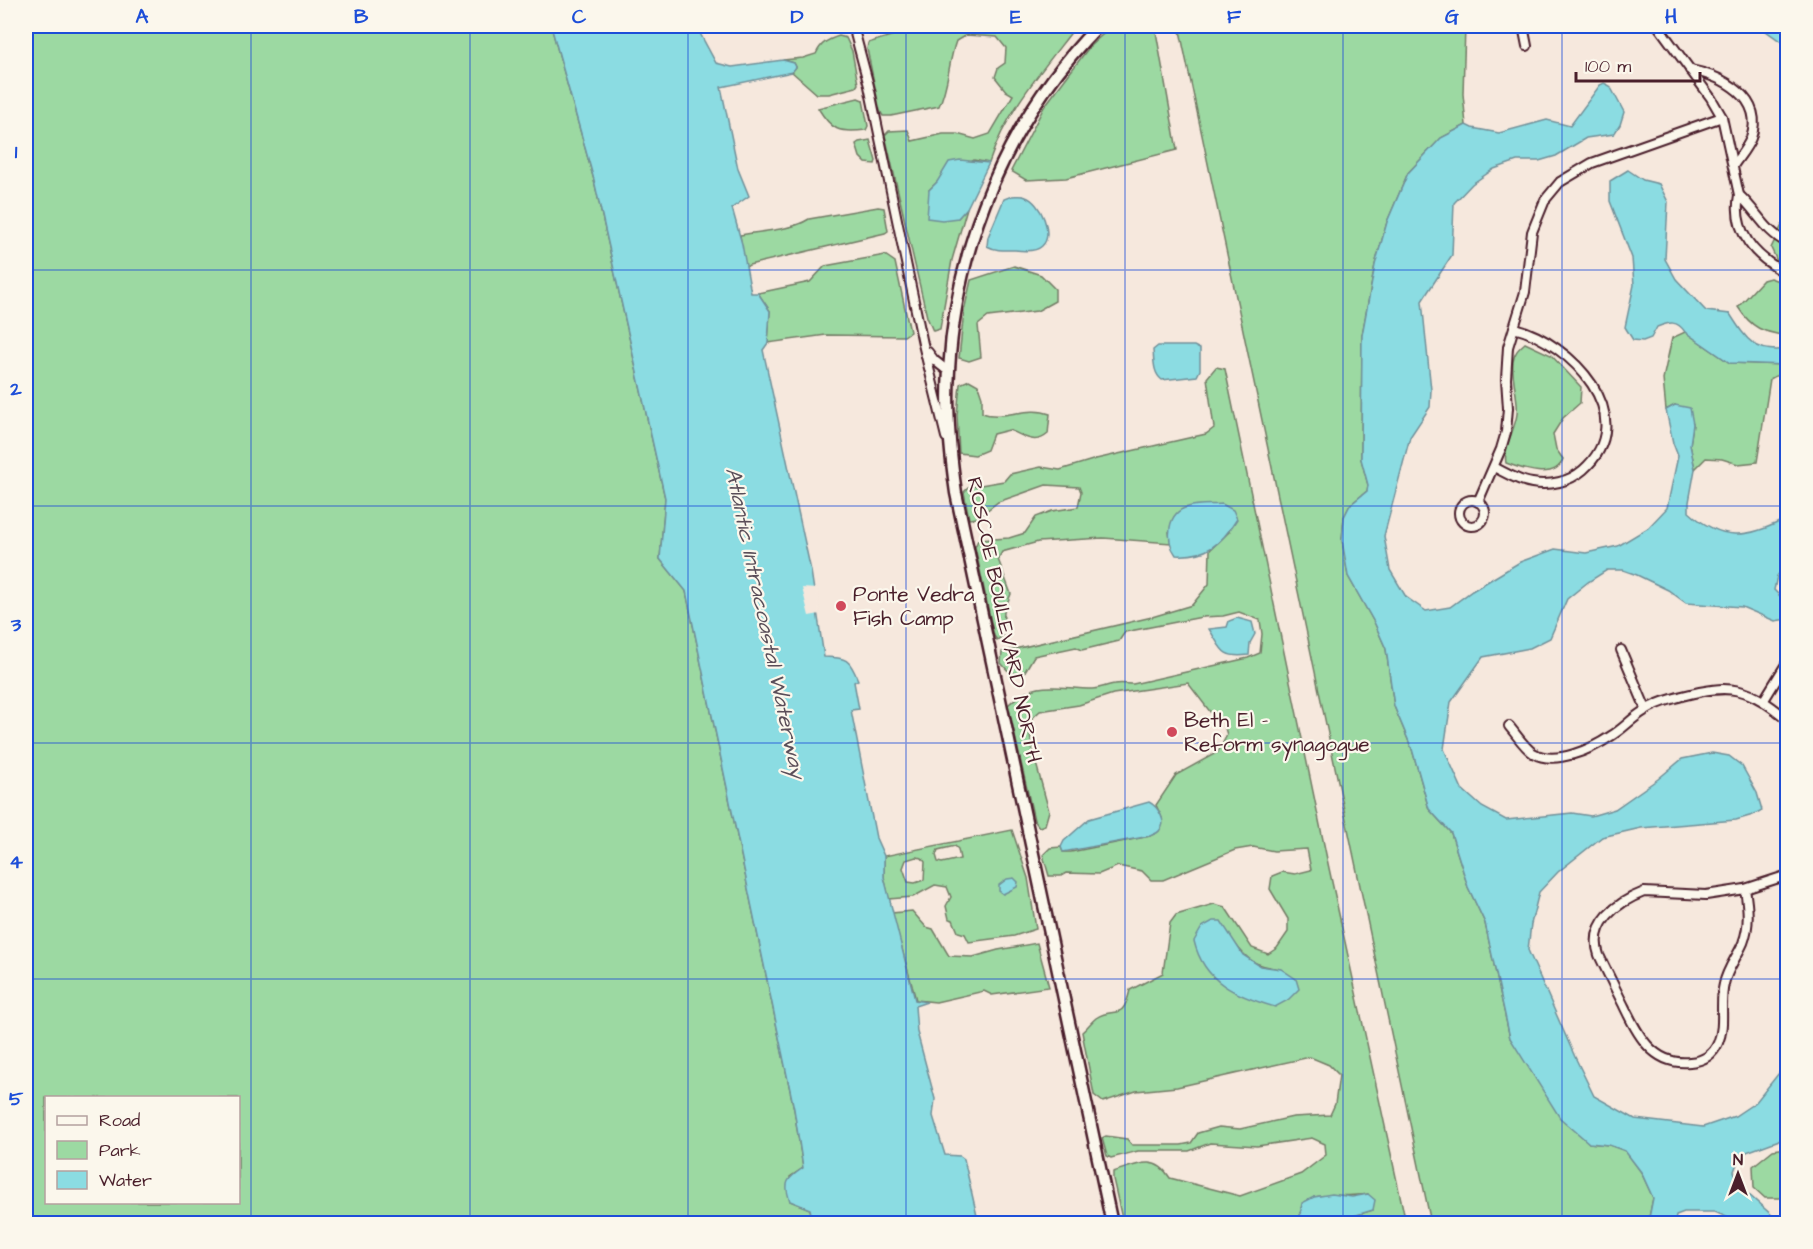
<svg xmlns="http://www.w3.org/2000/svg" width="1813" height="1249" font-family="'Architects Daughter',sans-serif">
  <style>
    .green { fill: #9cd9a2; stroke: #737c66; stroke-width: 1.5; fill-rule: evenodd }
    .water { fill: #8bdce2; stroke: #719099; stroke-width: 1.5 }
    .pier { fill: #f6e8dd }
    .lines { fill: none; stroke-linecap: round; stroke-linejoin: round }
    .street-casing { stroke: #4a1f2b; stroke-width: 12 }
    .secondary-casing { stroke: #4a1f2b; stroke-width: 15 }
    .street { stroke: #fbf7ec; stroke-width: 8 }
    .secondary { stroke: #fbf7ec; stroke-width: 10 }
    .grid { fill: none; stroke: #1d4ed8; stroke-width: 1.5; stroke-opacity: 0.55 }
    .poi-dot { fill: #d1495b; stroke: #fbf7ec; stroke-width: 2 }
    .labels { text-anchor: middle; dominant-baseline: central; stroke-width: 4.5; stroke-linejoin: round; paint-order: stroke }
    .poi-label { font-size: 21px; fill: #4a1f2b; stroke: #fbf7ec; text-anchor: start }
    .street-label { font-size: 21px; fill: #4a1f2b; stroke: #fbf7ec }
    .water-label { font-size: 22px; font-style: italic; fill: #5a4e59; stroke: #fbf7ec }
    .neatline { fill: none; stroke: #1d4ed8; stroke-width: 2 }
    .grid-label { font-size: 20px; text-anchor: middle; font-weight: bold; fill: #1d4ed8 }
  </style>
  <rect width="100%" height="100%" fill="#f6e8dd"/>
  <filter id="ink" filterUnits="userSpaceOnUse"><feTurbulence type="fractalNoise" baseFrequency=".0167" numOctaves="2"/><feDisplacementMap in="SourceGraphic" scale="12" xChannelSelector="R" yChannelSelector="G"/><feConvolveMatrix kernelMatrix="1 2 1 2 8 2 1 2 1" color-interpolation-filters="sRGB"/></filter>
  <g filter="url(#ink)">
    <g class="green">
      <path d="M26 26H551L594 180 665 498 660 559 686 591 794 1109 803 1168 790 1177V1201L810 1209 813 1223H26ZM46 1098H238V1202H46Z"/>
      <path d="M923 26H1076C1044 68 1006 111 989 163L974 160 937 182 929 190 958 218 967 208 952 260 940 329 933 331 927 317 885 135 889 131 908 130 912 141 943 134H957L975 139 990 134 1013 95 1006 91 995 77 998 68 1005 63 1006 48 997 37 966 35 956 41C948 63 949 85 939 106L891 116H883L880 111 867 49 868 43Z"/>
      <path d="M1112 26H1155L1177 150 1066 178 1026 180 1011 171 1044 107 1090 46Z"/>
      <path d="M1179 26H1465L1463 94 1466 125 1441 138 1408 173 1387 222 1375 265 1362 335 1361 459 1368 485 1367 491 1350 505 1344 517 1342 540 1348 576 1375 624 1386 649 1394 706 1412 749 1429 809 1451 833 1468 887 1485 923 1510 1038 1589 1143 1609 1145 1625 1150 1641 1172 1653 1198 1648 1223H1431Z"/>
      <path d="M839 36 846 38 852 51 858 84 856 87 829 94H817L792 72 796 67 794 63 783 60 803 58 816 54C821 43 827 40 839 36Z"/>
      <path d="M858 98 863 100 868 126 866 130C839 133 832 131 818 108Z"/>
      <path d="M870 140 876 161 875 164 866 163 860 157 856 144 859 142Z"/>
      <path d="M878 207 884 208 888 231 885 233 749 265 745 268 740 235C761 231 790 231 809 219Z"/>
      <path d="M1787 223V267L1778 263 1771 248 1782 225Z"/>
      <path d="M885 255 895 262 910 332 904 336 826 335 768 343 770 311 758 293 810 282 825 266Z"/>
      <path d="M1014 266 1041 275 1055 289V301L1037 311 988 317 978 325 981 357 969 361 959 358 964 311 971 280Z"/>
      <path d="M1770 278 1787 284V336C1763 332 1752 329 1738 307L1763 280Z"/>
      <path d="M1685 332 1730 363 1787 365V377L1779 374 1770 379 1757 462 1738 464 1722 459 1706 458 1695 469 1690 445 1693 424 1675 405 1666 410 1663 379 1672 338Z"/>
      <path d="M1525 343 1551 355 1581 387 1580 403 1563 418 1553 434 1556 449 1563 459C1556 481 1522 469 1506 463 1503 448 1515 430 1517 414 1519 397 1511 379 1513 362 1514 353 1518 349 1525 343Z"/>
      <path d="M1216 367 1225 369 1327 859 1406 1223H1330L1373 1210 1368 1194C1349 1197 1333 1194 1314 1197L1300 1215 1312 1223H1123L1113 1179V1172C1136 1165 1155 1153 1170 1178L1240 1196 1301 1174 1326 1155 1325 1144 1312 1138 1257 1146 1210 1143 1189 1151H1138L1111 1158 1107 1156 1102 1138 1106 1136 1127 1139 1132 1145H1181L1191 1143 1198 1133 1219 1127 1240 1129 1293 1117 1330 1115 1335 1104 1339 1075 1329 1065 1310 1057 1177 1087 1136 1091 1103 1102 1094 1095 1082 1032C1087 1028 1091 1022 1096 1018 1115 1005 1122 1024 1130 990L1163 973 1170 923 1176 915 1214 904 1225 907 1252 948 1268 954 1277 948 1288 932V919L1270 889 1272 876 1282 872 1295 874 1311 870 1307 849 1274 851 1253 847 1235 850 1163 880H1151L1142 871 1118 866 1099 874 1066 873 1061 876H1049L1043 855 1050 848 1061 847 1063 852H1071L1150 836 1159 831 1162 818 1156 805 1176 775 1218 752 1227 735 1223 721 1211 713 1188 683 1113 694 1079 705 1040 711 1028 722 1033 752 1049 811 1045 825 1039 827 1034 820 1008 705C1036 678 1058 689 1092 689 1099 689 1107 685 1115 684 1120 683 1127 684 1133 684L1248 658 1260 653 1262 634 1260 620 1239 612 1223 616 1202 617 1125 632 1119 641 1082 650 1076 647 1034 656 1024 673H1010L1001 663 1002 652 1152 617 1192 605 1209 584 1210 550 1229 532H1169L1171 543 1103 538 1038 542 1002 552 998 559 1011 594 1004 611 1003 636 997 640 994 636 975 547 978 540 1009 538 1025 533 1036 517 1052 511 1078 507 1081 492 1079 487 1046 485 998 502 977 518 969 519 964 492 969 487 1004 481 1010 474 1041 467 1060 470 1096 459 1206 434 1214 428 1207 378ZM1233 941C1248 962 1256 966 1281 969L1213 977Z"/>
      <path d="M969 380 978 385 982 397V413C1004 421 1028 405 1050 414L1048 434C1034 446 1023 435 1009 430L993 434 987 450 975 455 959 453 957 415 960 384Z"/>
      <path d="M1012 830 1028 878 1036 929 1014 936 969 942 965 934 958 932 953 920 949 919 946 906 951 897 947 887 935 885 913 897 889 899 884 877V856ZM955 846 958 849 960 859 942 863 938 862 936 855 938 850ZM916 857 922 858 925 862 924 880 915 883 908 882 903 868 906 860Z"/>
      <path d="M912 911 926 927 933 929 949 956 973 957 998 950 1037 943 1049 987 992 995 984 991 936 1002 916 1000 892 913Z"/>
      <path d="M1787 1148 1788 1188 1786 1194 1780 1198H1765L1754 1188 1753 1166 1773 1150Z"/>
    </g>
    <g class="water">
      <path d="M551 26H696L716 63 732 67 783 60 794 63 796 67 792 72 721 87 738 169 749 196 732 208 742 244 751 293H758L770 311 768 343 763 350 811 571 824 657C847 658 849 658 858 680L854 682 859 709 851 710 876 838 884 856V877L915 1000 927 1002 915 1006 917 1032 935 1099 933 1116 945 1155 960 1156 964 1159 977 1216 966 1223H813L810 1209 790 1201C783 1182 787 1179 803 1168L794 1109 686 591 660 559 665 498 594 180Z"/>
      <path d="M1759 26H1787V46Z"/>
      <path d="M1604 83 1610 86 1624 112 1620 125 1614 134 1586 138 1556 156 1539 161H1517L1494 169 1472 184 1454 203 1452 255 1422 301 1431 390 1430 407 1410 437 1384 536 1390 570 1406 597 1426 611 1450 607 1472 591 1520 562 1555 549 1586 553 1618 546 1648 528 1667 508 1678 456 1673 443 1666 410 1675 405 1690 408 1693 424 1690 445 1695 469 1689 502V512C1721 541 1747 539 1783 520L1787 522V564L1777 576 1774 590 1787 603V619L1775 621 1742 607 1686 603 1668 590 1637 575 1623 570H1607L1588 582 1567 599 1550 638 1530 648 1483 657 1451 702 1444 749 1462 789 1482 807 1506 820 1572 813 1591 816 1615 809 1658 779 1682 759 1712 753 1729 756 1742 766 1757 793 1762 810 1753 815 1736 820 1641 828 1602 837 1558 872 1539 892 1531 924 1528 950 1575 1057 1594 1096 1635 1119 1703 1127 1735 1116 1756 1102 1783 1068 1787 1049 1784 1004 1787 989V1135L1782 1139 1741 1154 1734 1171 1739 1186 1774 1217 1771 1223H1740L1715 1212H1684L1676 1215 1675 1223H1648L1653 1198 1641 1172 1625 1151 1609 1145 1589 1143 1560 1118 1510 1038 1485 923 1468 887 1451 833 1429 809 1412 749 1394 706 1386 649 1375 624 1348 576 1342 540 1344 517 1350 505 1367 491 1368 485 1361 459 1362 335 1375 265 1387 222 1408 173 1441 138 1466 125 1472 128 1499 133 1547 120 1570 126 1600 85Z"/>
      <path d="M960 160 989 163 967 208 958 218 942 220 927 218 929 190 937 182 949 162Z"/>
      <path d="M1628 170 1643 180 1659 184 1668 202 1665 259 1676 279 1706 311 1730 314C1746 339 1755 354 1787 349V365L1730 363 1685 332C1677 320 1670 322 1657 327L1651 338 1643 341 1633 340 1625 327 1634 285 1632 258 1610 201V181Z"/>
      <path d="M1012 196C1017 196 1022 195 1026 197 1040 202 1055 234 1042 246 1036 252 1023 251 1015 250 1005 250 996 251 987 246L988 237 1004 199Z"/>
      <path d="M1158 346H1194L1200 349V370L1197 376 1162 380C1153 373 1154 361 1153 350Z"/>
      <path d="M1222 504 1233 510 1237 519C1221 545 1206 557 1176 555 1165 540 1167 512 1188 507 1198 504 1211 505 1222 504Z"/>
      <path d="M1237 618 1252 622 1255 634 1250 643 1249 655C1220 659 1222 648 1209 629L1227 627 1229 621Z"/>
      <path d="M1149 802C1157 806 1169 822 1159 831 1157 834 1153 834 1150 836L1063 852 1061 847 1064 841 1089 819Z"/>
      <path d="M1014 878 1018 882 1017 887 1003 894 999 891V885L1007 879Z"/>
      <path d="M1213 921H1221L1243 955 1260 966 1281 969 1296 979 1299 989 1288 1000 1275 1007C1237 996 1204 983 1194 941L1202 927Z"/>
      <path d="M1332 1194 1352 1197 1368 1194 1375 1200 1373 1210 1330 1223H1312L1300 1215 1302 1203 1314 1197Z"/>
    </g>
    <path class="pier" d="M802 588 817 589 820 614 809 616Z"/>
    <g class="lines">
      <defs>
        <g id="street">
          <path d="M853 26 869 86 923 344 946 437"/>
          <path d="M1523 26 1527 46"/>
          <path d="M1658 26 1711 98 1722 117 1739 195"/>
          <path d="M1690 70C1722 76 1765 97 1751 138 1747 148 1739 157 1733 166"/>
          <path d="M1788 243C1765 232 1757 211 1739 195 1732 233 1756 258 1788 274"/>
          <path d="M928 352 934 360 949 372"/>
          <path d="M1494 467C1506 473 1518 481 1532 483 1550 486 1569 482 1583 470 1643 417 1570 342 1514 328"/>
          <circle cx="1472" cy="513" r="13"/>
          <path d="M1478 502 1501 449 1506 432 1508 408 1506 379 1508 347 1525 292 1532 232 1545 200 1560 182 1592 163 1722 117"/>
          <path d="M1621 650 1646 709"/>
          <path d="M1764 700 1788 661"/>
          <path d="M1509 726C1516 734 1524 747 1533 753 1555 766 1592 749 1611 736 1623 729 1632 718 1644 711 1655 703 1669 700 1682 696 1731 683 1749 687 1788 720"/>
          <path d="M1745 889C1748 907 1750 925 1743 943 1737 957 1727 969 1724 984 1719 1004 1726 1024 1718 1043 1713 1055 1703 1061 1690 1062 1652 1066 1637 1033 1623 1004 1615 988 1607 972 1599 955 1588 923 1618 902 1644 892L1706 895Z"/>
          <path d="M1745 889 1788 875"/>
        </g>
        <path id="secondary" d="M1098 26C1008 118 956 243 949 370 946 412 950 452 956 493L1112 1224"/>
      </defs>
      <use href="#street" class="street-casing"/>
      <use href="#secondary" class="secondary-casing"/>
      <use href="#street" class="street"/>
      <use href="#secondary" class="secondary"/>
    </g>
  </g>
  <path class="grid" d="M251 26V1224M470 26V1224M688 26V1224M906 26V1224M1125 26V1224M1343 26V1224M1562 26V1224M26 270H1788M26 506H1788M26 743H1788M26 979H1788"/>
  <g class="poi-dot">
    <circle cx="841" cy="606" r="6"/>
    <circle cx="1172" cy="732" r="6"/>
  </g>
  <g class="labels">
    <g class="poi-label">
      <text x="853" y="594">Ponte Vedra<tspan x="853" dy="24">Fish Camp</tspan></text>
      <text x="1184" y="720">Beth El -<tspan x="1184" dy="24">Reform synagogue</tspan></text>
    </g>
    <g class="street-label">
      <text transform="translate(1004 620) rotate(78)">ROSCOE BOULEVARD NORTH</text>
    </g>
    <g class="water-label">
      <text transform="translate(765 623) rotate(78)">Atlantic Intracoastal Waterway</text>
    </g>
  </g>
  <rect width="1813" height="1249" fill="none" stroke="#fbf7ec" stroke-width="66"/>
  <rect x="45" y="1096" width="195" height="108" fill="#fbf7ec" stroke="#b4a19f" stroke-width="1.5"/>
  <rect x="57" y="1116" width="30" height="9" fill="#fbf7ec" stroke="#b4a19f" stroke-width="1.5"/>
  <text x="99" y="1126" font-size="18" fill="#4a1f2b">Road</text>
  <rect x="57" y="1141" width="30" height="18" fill="#9cd9a2" stroke="#b4a19f" stroke-width="1.5"/>
  <text x="99" y="1156" font-size="18" fill="#4a1f2b">Park</text>
  <rect x="57" y="1171" width="30" height="18" fill="#8bdce2" stroke="#b4a19f" stroke-width="1.5"/>
  <text x="99" y="1186" font-size="18" fill="#4a1f2b">Water</text>
  <g transform="translate(1738 1174)" stroke="#fbf7ec" stroke-width="4.5" paint-order="stroke">
  <path d="M0-4.5L10 22L0 15L-10 22Z" fill="#4a1f2b"/>
  <text y="-9" font-size="16" font-weight="bold" text-anchor="middle" fill="#4a1f2b">N</text>
  </g>
  <path d="M1576 72v9h124v-9" fill="none" stroke="#4a1f2b" stroke-width="3"/>
  <text x="1585" y="72" font-size="18" fill="#4a1f2b" stroke="#fbf7ec" stroke-width="4.5" paint-order="stroke">100 m</text>
  <rect x="33" y="33" width="1747" height="1183" class="neatline"/>
  <g class="grid-label">
    <text x="142" y="23">A</text>
    <text x="361" y="23">B</text>
    <text x="579" y="23">C</text>
    <text x="797" y="23">D</text>
    <text x="1016" y="23">E</text>
    <text x="1234" y="23">F</text>
    <text x="1452" y="23">G</text>
    <text x="1671" y="23">H</text>
    <text x="16" y="158">1</text>
    <text x="16" y="395">2</text>
    <text x="16" y="631">3</text>
    <text x="16" y="868">4</text>
    <text x="16" y="1105">5</text>
  </g>
</svg>
